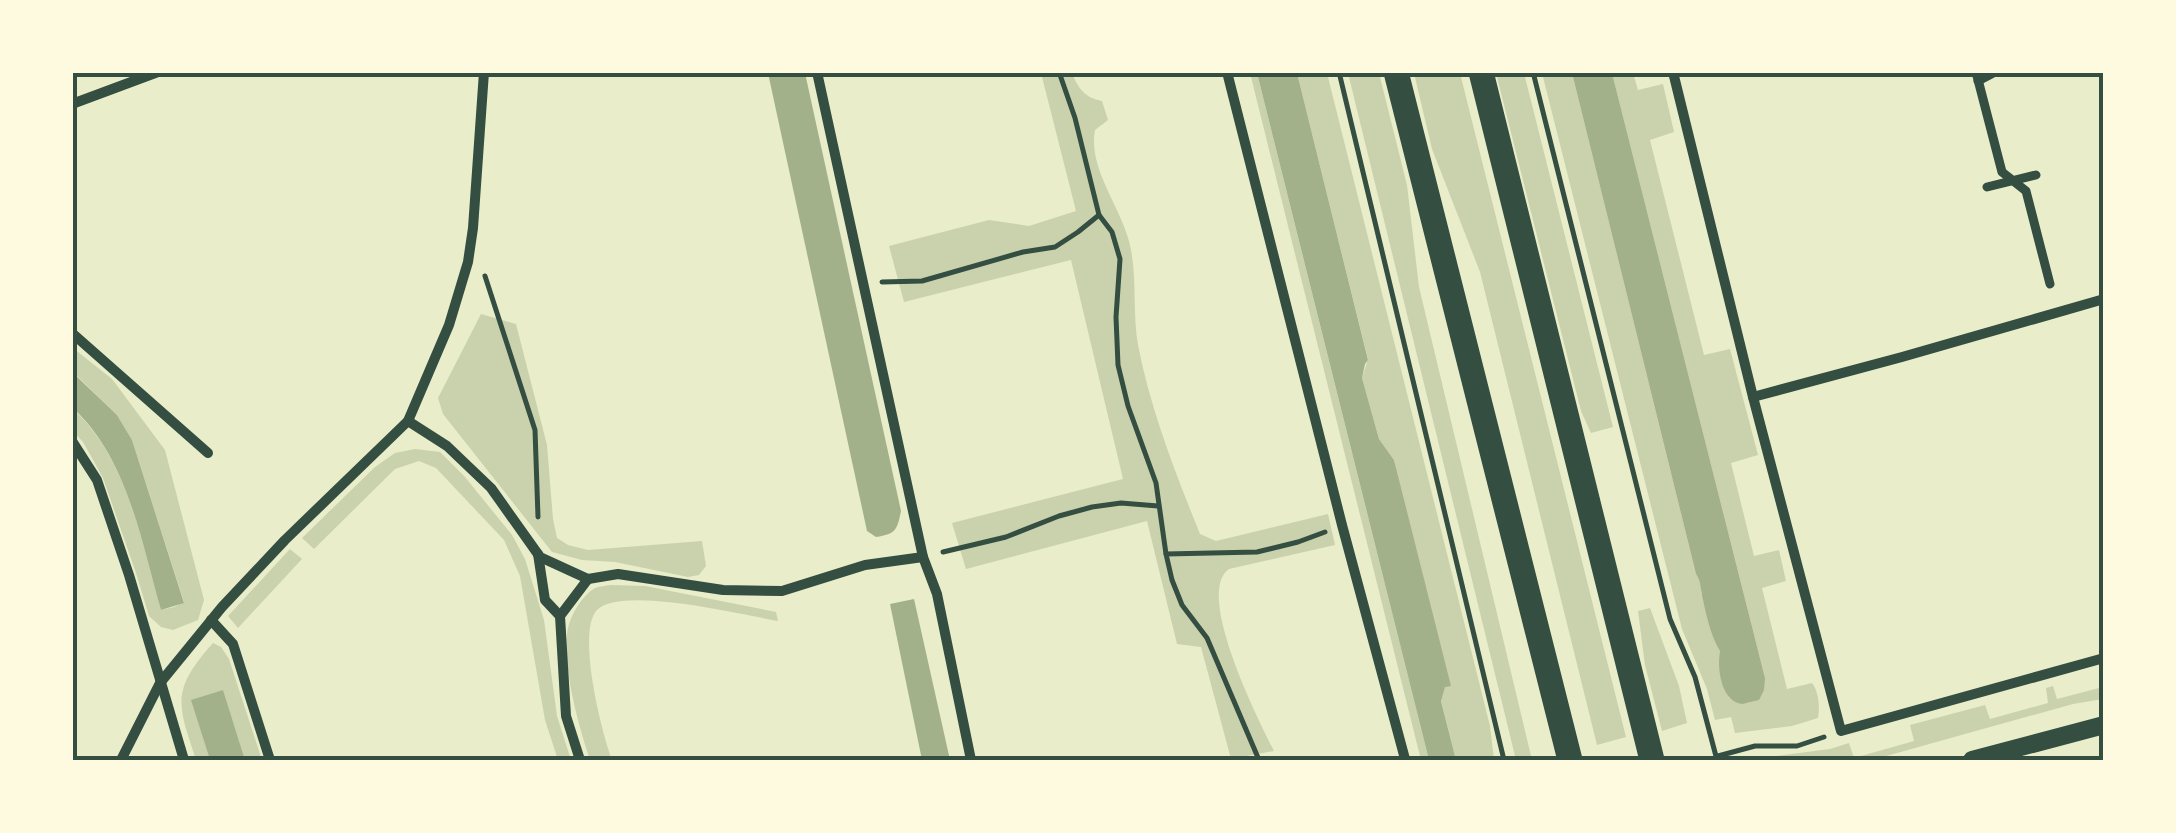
<svg xmlns="http://www.w3.org/2000/svg" width="2176" height="833" font-family="Lato,sans-serif">
  <style>
    .green { fill: #cad2ad }
    .water { fill: #a3b18a }
    .lines { fill: none; stroke-linecap: round; stroke-linejoin: round }
    .path { stroke: #344e41; stroke-width: 5 }
    .pedestrian { stroke: #344e41; stroke-width: 9 }
    .minor { stroke: #344e41; stroke-width: 10 }
    .tertiary { stroke: #344e41; stroke-width: 18 }
    .primary { stroke: #344e41; stroke-width: 25 }
    .neatline { fill: none; stroke: #344e41; stroke-width: 4 }
  </style>
  <rect width="100%" height="100%" fill="#e9edc9"/>
  <g class="green">
    <path d="M1041 73H1072C1078 88 1085 98 1102 101L1108 120 1095 130C1088 167 1118 203 1128 238 1138 270 1132 311 1138 345 1151 411 1175 472 1200 534L1216 541 1328 514 1335 545 1229 569C1194 593 1259 721 1274 751L1231 759 1201 647 1177 644 1147 521 966 569 952 523 1123 479 1071 260 904 302 889 246 989 220 1029 226 1076 211Z"/>
    <path d="M1250 73H1257L1429 760H1421Z"/>
    <path d="M1297 73H1327L1490 726 1494 760H1456L1441 700 1445 686 1394 460 1379 439 1362 378 1368 359Z"/>
    <path d="M1348 73H1379L1407 185 1419 287 1532 760H1516Z"/>
    <path d="M1414 73H1460L1626 737 1597 745 1480 272 1432 149Z"/>
    <path d="M1496 73H1524L1613 427 1591 433 1581 411Z"/>
    <path d="M1542 73H1572L1696 574 1701 582V593L1720 651 1719 660 1765 678 1612 73H1633L1638 90 1663 84 1674 132 1650 140 1704 355 1730 349 1758 455 1731 463 1754 556 1779 550 1786 581 1762 588 1787 689 1812 683C1819 692 1820 707 1818 718L1792 726 1735 733 1731 717 1715 720 1707 689 1682 629Z"/>
    <path d="M481 314 516 324 547 445 553 519 557 538 568 545 588 550 702 541 706 566 699 575 688 577 615 562 582 560 552 552 443 414 438 398Z"/>
    <path d="M73 348 112 379 165 450 204 600 198 620 173 630 161 627 149 616 136 573 103 478 83 442 73 431 72 408C128 459 141 540 161 610L174 607 184 602 132 440 117 415 73 372Z"/>
    <path d="M415 449 440 452 465 477 512 535 525 559 544 620 557 716 571 760H558L545 720 520 576 504 540 436 468 419 461 395 469 314 549 302 538 375 467 395 453Z"/>
    <path d="M290 549 302 559 238 628 228 616Z"/>
    <path d="M611 585 645 586 776 612 778 621C744 615 621 585 597 610 576 632 602 734 612 760H590C579 727 563 670 567 635 568 619 581 596 595 588 600 586 606 586 611 585Z"/>
    <path d="M1650 608 1679 686 1687 723 1662 731 1645 665 1638 611Z"/>
    <path d="M213 643 221 647 229 659 262 760H245L223 691 192 701 210 760H196C178 705 170 691 213 643Z"/>
    <path d="M2053 686 2057 699 2103 687V699L2073 704 1872 760H1746L1830 749 1849 743 1854 758 1914 741 1910 725 1985 705 1990 719 2048 703 2046 688Z"/>
  </g>
  <g class="water">
    <path d="M768 73H805L901 511C897 530 896 534 876 537L867 531Z"/>
    <path d="M1257 73H1297L1368 360 1365 364 1362 378 1379 439 1394 460 1451 686 1445 687 1441 701 1456 760H1429Z"/>
    <path d="M1572 73H1612L1765 678 1764 690 1759 700C1758 700 1743 704 1742 704 1720 701 1717 666 1720 651 1711 636 1707 618 1703 600 1700 589 1702 583 1696 574Z"/>
    <path d="M72 372 117 415 132 440 184 603 161 610C141 541 128 459 73 408Z"/>
    <path d="M914 599 950 760H922L890 604Z"/>
    <path d="M223 690 245 760H210L191 700Z"/>
  </g>
  <g class="lines">
    <g class="path">
      <path d="M1059 72 1075 118 1099 215 1112 232 1120 259 1116 317 1118 365 1128 406 1156 483 1166 554 1172 580 1182 605 1207 638 1259 760"/>
      <path d="M1339 72 1504 760"/>
      <path d="M1533 72 1670 619 1695 677 1717 760"/>
      <path d="M485 276 535 430 538 517"/>
      <path d="M882 282 922 281 1023 252 1055 247 1078 232 1099 215"/>
      <path d="M943 552 1006 537 1059 516 1092 507 1121 503 1158 506"/>
      <path d="M1166 554 1257 552 1298 542 1325 532"/>
      <path d="M1718 756 1755 746H1797L1824 737"/>
    </g>
    <g class="pedestrian">
      <path d="M1976 72 2002 172 2026 191 2050 284"/>
      <path d="M1978 81 1995 72"/>
      <path d="M1987 187 2036 175"/>
    </g>
    <g class="minor">
      <path d="M817 72 923 557 937 594 971 760"/>
      <path d="M1227 72 1342 525 1405 759 1403 760"/>
      <path d="M1673 72 1753 397 1841 731 2104 658"/>
      <path d="M72 104 158 72"/>
      <path d="M72 333 208 453"/>
      <path d="M1753 397 1902 357 2104 299"/>
      <path d="M408 421 447 446 491 488 540 557 588 579"/>
      <path d="M72 441 97 480 129 575 184 760"/>
      <path d="M538 554 545 600 560 616"/>
      <path d="M588 579 618 574 723 590 782 591 865 565 923 557"/>
      <path d="M211 620 233 644 270 760"/>
      <path d="M121 760 160 683 222 607 285 540 408 421 449 325 468 262 473 228 484 72"/>
      <path d="M580 760 566 716 560 616 588 579"/>
    </g>
    <path class="tertiary" d="M1972 760 2104 725"/>
    <g class="primary">
      <path d="M1396 72 1570 760"/>
      <path d="M1481 72 1652 760"/>
    </g>
  </g>
  <rect width="2176" height="833" fill="none" stroke="#fefae0" stroke-width="150"/>
  <rect x="75" y="75" width="2026" height="683" class="neatline"/>
</svg>
